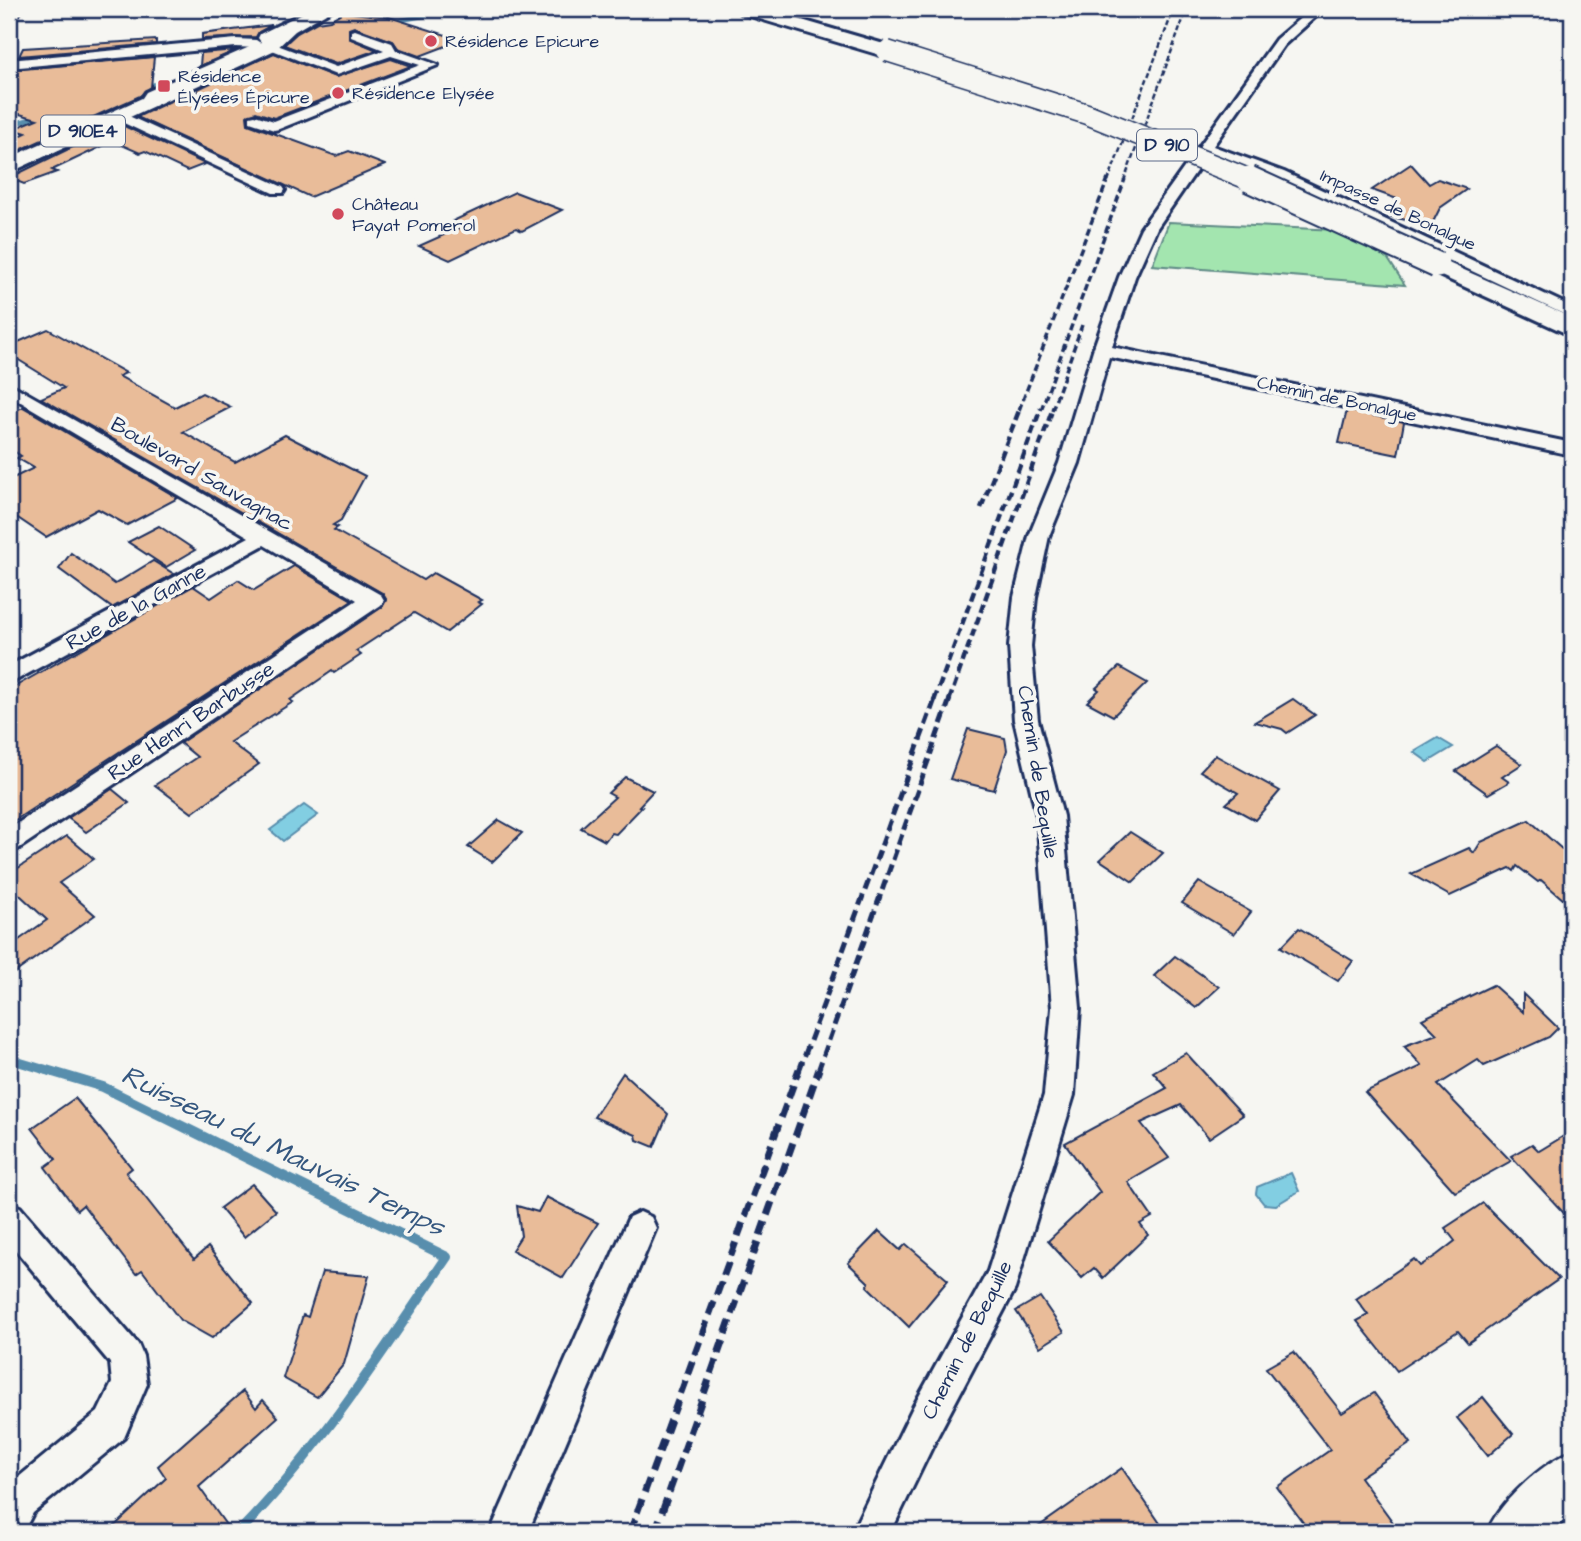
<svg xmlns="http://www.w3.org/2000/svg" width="1581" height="1541" font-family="'Architects Daughter',sans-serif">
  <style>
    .green { fill: #a3e5af; stroke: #5f8a86; stroke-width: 2 }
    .water { fill: #82cee2; stroke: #598ead; stroke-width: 2 }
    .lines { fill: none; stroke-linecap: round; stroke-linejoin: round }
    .stream-far2 { stroke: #598ead; stroke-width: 4.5 }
    .stream-far1 { stroke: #598ead; stroke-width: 9 }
    .stream { stroke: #598ead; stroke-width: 10 }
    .building { fill: #e9bc99; stroke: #1b2f5e; stroke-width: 2 }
    .street-casing { stroke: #1b2f5e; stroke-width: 6 }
    .secondary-casing { stroke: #1b2f5e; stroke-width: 5 }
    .primary-casing { stroke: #1b2f5e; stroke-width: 6 }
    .street { fill: #f6f6f2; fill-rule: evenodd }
    .secondary { fill: #f6f6f2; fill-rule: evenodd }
    .primary { fill: #f6f6f2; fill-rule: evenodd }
    .rail-far4 { stroke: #1b2f5e; stroke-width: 2.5; stroke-dasharray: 5 2.5; stroke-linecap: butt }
    .rail-far3 { stroke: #1b2f5e; stroke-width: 3.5; stroke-dasharray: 7 3.5; stroke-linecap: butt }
    .rail-far2 { stroke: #1b2f5e; stroke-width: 4.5; stroke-dasharray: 9 4.5; stroke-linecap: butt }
    .rail-far1 { stroke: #1b2f5e; stroke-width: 5; stroke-dasharray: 11 5; stroke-linecap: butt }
    .rail { stroke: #1b2f5e; stroke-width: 7; stroke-dasharray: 14 7; stroke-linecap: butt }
    .primary-bridge-far1-casing { stroke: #1b2f5e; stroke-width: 23; stroke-linecap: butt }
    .primary-bridge-casing { stroke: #1b2f5e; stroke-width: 29; stroke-linecap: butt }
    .primary-bridge-far1 { stroke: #f6f6f2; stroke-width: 20 }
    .primary-bridge { stroke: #f6f6f2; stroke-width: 25 }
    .poi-dot { fill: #d1495b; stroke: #f6f6f2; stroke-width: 2.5 }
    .labels { text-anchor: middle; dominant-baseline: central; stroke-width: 7; stroke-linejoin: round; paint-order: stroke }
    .far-poi-label { font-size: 18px; fill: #1b2f5e; stroke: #f6f6f2; text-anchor: start }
    .far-street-label { font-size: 18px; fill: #1b2f5e; stroke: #f6f6f2 }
    .shield { fill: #f6f6f2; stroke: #5d6b8a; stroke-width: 2 }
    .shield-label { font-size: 19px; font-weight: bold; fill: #1b2f5e }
    .street-label { font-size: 21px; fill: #1b2f5e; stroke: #f6f6f2 }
    .near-water-label { font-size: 28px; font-style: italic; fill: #35577f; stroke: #f6f6f2 }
  </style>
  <rect width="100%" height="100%" fill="#f6f6f2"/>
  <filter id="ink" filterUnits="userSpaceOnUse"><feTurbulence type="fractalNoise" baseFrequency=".0143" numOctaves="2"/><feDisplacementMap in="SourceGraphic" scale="14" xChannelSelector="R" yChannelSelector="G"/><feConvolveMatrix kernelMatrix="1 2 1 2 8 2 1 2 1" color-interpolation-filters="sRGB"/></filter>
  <g filter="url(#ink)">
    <path class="green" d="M1169 222 1337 230 1388 259 1405 285 1152 265Z"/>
    <g class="water">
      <path d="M1438 738 1453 747 1428 762 1414 752Z"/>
      <path d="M304 805 318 815 283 841 270 830Z"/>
      <path d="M1291 1173 1299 1191 1276 1205 1264 1204 1256 1194 1257 1187Z"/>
    </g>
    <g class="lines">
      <g class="stream-far2">
        <path d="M391 22 460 9"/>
        <path d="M339 32 368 27"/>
        <path d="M141 87 162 83"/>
        <path d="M9 125 41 116"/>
      </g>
      <path class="stream-far1" d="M9 1059 49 1071"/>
      <path class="stream" d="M43 1069 103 1087 447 1257C382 1353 320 1449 239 1532"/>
    </g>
    <g class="building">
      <path d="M343 12 389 17 462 40 420 56 398 48 393 41 354 27 349 29V38L377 50 336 64 284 45 297 33 317 22 330 20Z"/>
      <path d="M272 25 259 32 256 37 202 39V34Z"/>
      <path d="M156 40V44L19 56 23 48Z"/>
      <path d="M237 50 200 66 201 53Z"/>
      <path d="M274 53 335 77 391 59 411 66 274 118 256 112 247 116 248 124 336 156 349 151 385 165 310 197 137 117 181 96 197 100 198 89Z"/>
      <path d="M154 57 151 87 140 96 9 155V141L26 133 13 129 37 119 9 111V78L12 70Z"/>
      <path d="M120 124 205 164 187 171 145 151 140 153 113 141 52 170 57 172 24 184 9 178Z"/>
      <path d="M1411 164 1429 184 1438 179 1467 189 1440 208 1431 226 1389 216 1392 210 1388 209 1397 199 1372 190Z"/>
      <path d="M515 192 562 210 522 231 516 228 450 260 419 246 464 226 453 221Z"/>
      <path d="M48 329 126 373 119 376 175 407 202 393 231 407 183 432 235 462 285 435 365 476 341 520 333 525 338 527 334 530 423 580 433 573 482 600 478 602 482 604 447 632 414 613 356 651 361 655 334 673 332 671 290 700 293 702 230 742 259 764 192 813 155 785 197 757 180 743 382 607 386 599 382 593 41 398 64 388 9 354V346Z"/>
      <path d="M23 407 178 498 127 525 98 509 46 537 9 512V480L34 468 17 458 21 456 9 448V413Z"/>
      <path d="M1347 410 1404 422 1398 455 1339 443Z"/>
      <path d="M159 526 195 550 166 567 128 542Z"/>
      <path d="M71 553 115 584 153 561 174 574 112 608 59 569Z"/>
      <path d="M294 566 352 600 9 824V690L193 586 211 598 238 580 254 590Z"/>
      <path d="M1119 667 1147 683 1113 716 1087 702 1099 690 1096 688Z"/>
      <path d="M1293 699 1315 715 1287 733 1282 729 1255 722Z"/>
      <path d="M968 729 1005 738 1007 750 994 790 950 779Z"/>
      <path d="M1496 746 1522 764 1502 777 1509 782 1488 794 1456 771Z"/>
      <path d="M1215 755 1280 791 1255 820 1226 804 1238 793 1200 771Z"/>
      <path d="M625 777 653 791 639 806 642 807 616 834 611 833 605 841 581 828 615 797 608 793Z"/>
      <path d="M112 789 129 803 86 832 68 818Z"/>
      <path d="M499 820 522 833 492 862 468 847Z"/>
      <path d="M1529 820 1572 858V907L1541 880 1538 882 1517 866 1514 871 1510 868 1450 896 1411 874 1469 848 1474 853 1481 842Z"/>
      <path d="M1130 832 1163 853 1133 882 1100 860Z"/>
      <path d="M67 836 94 859 59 883 95 915 9 977V947L47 920 9 885V874Z"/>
      <path d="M1199 882 1251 912 1234 934 1182 903Z"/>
      <path d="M1299 928 1353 961 1338 981 1281 947Z"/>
      <path d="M1175 956 1219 987 1196 1008 1154 976Z"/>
      <path d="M1493 985 1523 1012V994L1558 1028 1549 1037 1484 1066 1478 1060 1438 1085 1511 1161 1455 1192 1365 1092 1422 1066 1404 1046 1437 1034 1422 1019Z"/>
      <path d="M1186 1053 1243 1115 1209 1138 1181 1105 1141 1123 1169 1158 1128 1182 1152 1217 1140 1224 1148 1235 1103 1278 1094 1268 1082 1278 1048 1241 1100 1192 1065 1143 1167 1088 1153 1072Z"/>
      <path d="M623 1073 668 1114 654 1147 637 1140 636 1135 594 1117Z"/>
      <path d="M75 1098 132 1168 126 1173 194 1259 208 1247 253 1303 212 1338 180 1320 142 1270 136 1274 83 1205 77 1210 45 1167 56 1159 32 1128Z"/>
      <path d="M1572 1131V1222L1511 1156 1532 1144 1539 1151Z"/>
      <path d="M252 1184 276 1211 244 1237 220 1208Z"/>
      <path d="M546 1197 598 1223 563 1278 512 1250 521 1236 517 1206 538 1212Z"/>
      <path d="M1483 1203 1559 1279 1468 1343 1458 1331 1397 1371 1357 1321 1368 1315 1356 1299 1414 1259 1420 1266 1437 1255 1455 1241 1445 1228Z"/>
      <path d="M879 1231 900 1250 906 1244 948 1280 909 1327 867 1286 869 1283 848 1263Z"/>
      <path d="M322 1272 369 1276 344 1364 317 1397 283 1378 303 1315 308 1317Z"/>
      <path d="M1040 1297 1064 1332 1040 1347 1016 1311Z"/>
      <path d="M1294 1352 1342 1413 1374 1393 1411 1443 1360 1477 1400 1532H1310L1277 1487 1330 1450 1266 1368Z"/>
      <path d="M243 1391 256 1408 263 1400 278 1417 199 1487 231 1532H108L166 1478 158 1466Z"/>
      <path d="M1483 1397 1513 1434 1488 1456 1457 1418Z"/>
      <path d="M1122 1468 1166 1532H1031Z"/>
    </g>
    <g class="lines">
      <defs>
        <g id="street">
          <path d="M1311 9H1324L1284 45 1213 146 1284 172 1572 307V318L1274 178 1208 154 1157 228 1135 277 1112 347 1572 443V455L1109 357 1079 463 1049 536 1036 597 1031 646 1038 720 1063 816 1080 1008 1074 1095 1015 1289 938 1435 891 1532H852L912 1409 988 1271 1044 1095 1052 1008 1037 816 1014 720 1009 646 1014 597 1029 536 1059 463 1093 350 1119 277 1141 228 1276 39Z"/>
          <path d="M355 30 392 43 396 50 438 65 279 129 274 130 250 122V116L255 115 274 121 420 65 391 56 336 75 262 46 272 43 336 67 384 50 351 37V31Z"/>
          <path d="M236 39 256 40 262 44 256 48 236 47 9 68V60Z"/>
          <path d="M118 111 283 187 285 190 283 193H273L113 118 111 115Z"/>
          <path d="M9 383 381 595 384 600 381 605 18 849 9 852V829L357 600 264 545 9 684V666L249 537 9 395Z"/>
          <path d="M9 1203 20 1207 138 1344 143 1356 147 1384 124 1438 33 1513 23 1532H9V1485L98 1412 112 1383 110 1363 9 1242Z"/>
          <path d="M640 1212 651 1217 656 1228 528 1532H490L629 1217Z"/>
        </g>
        <g id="secondary">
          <path d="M9 9H23L15 19 9 20Z"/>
          <path d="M1572 1451V1513L1552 1532H1487C1499 1502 1542 1463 1572 1451Z"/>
        </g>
        <g id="primary">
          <path d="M311 9H333L295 31 275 50 9 173V158L142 98 146 92 261 42 258 38 260 34Z"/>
          <path d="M737 9H764L894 47 897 51 894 55H880L740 13Z"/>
          <path d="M1437 258 1572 318V336L1428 270 1425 265 1428 260Z"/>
        </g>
      </defs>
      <use href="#street" class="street-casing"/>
      <use href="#secondary" class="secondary-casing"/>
      <use href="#primary" class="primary-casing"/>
      <use href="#street" class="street"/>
      <use href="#secondary" class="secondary"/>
      <use href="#primary" class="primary"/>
      <g class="rail-far4">
        <path d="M1108 181 1174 9"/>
        <path d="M1124 181 1187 9"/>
      </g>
      <g class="rail-far3">
        <path d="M1019 410 1108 179"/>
        <path d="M1041 410 1125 179"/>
        <path d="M1052 410 1082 325"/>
      </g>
      <g class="rail-far2">
        <path d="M981 508 1020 408"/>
        <path d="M934 701 1041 408"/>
        <path d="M949 701 1053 408"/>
      </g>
      <g class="rail-far1">
        <path d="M799 1071 935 699"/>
        <path d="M818 1071 950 699"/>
      </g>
      <g class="rail">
        <path d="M630 1532 799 1069"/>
        <path d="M655 1532 819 1069"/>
      </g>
      <defs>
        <path id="primary-bridge-far1" d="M887 51 1087 114 1253 181"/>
        <path id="primary-bridge" d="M1249 179 1437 265"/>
      </defs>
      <use href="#primary-bridge-far1" class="primary-bridge-far1-casing"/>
      <use href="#primary-bridge" class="primary-bridge-casing"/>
      <use href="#primary-bridge-far1" class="primary-bridge-far1"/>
      <use href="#primary-bridge" class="primary-bridge"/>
    </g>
  </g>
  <g class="poi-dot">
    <circle cx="431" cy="41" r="7"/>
    <rect x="157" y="79" width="14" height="14" rx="3.5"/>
    <circle cx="338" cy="93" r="7"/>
    <circle cx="338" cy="214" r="7"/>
  </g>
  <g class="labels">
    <g class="far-poi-label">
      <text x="445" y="41">Résidence Epicure</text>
      <text x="178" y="76">Résidence<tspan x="178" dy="21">Élysées Épicure</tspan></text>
      <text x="352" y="93">Résidence Elysée</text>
      <text x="352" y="204">Château<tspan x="352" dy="21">Fayat Pomerol</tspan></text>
    </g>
    <g class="far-street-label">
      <text transform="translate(1398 210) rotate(25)">Impasse de Bonalgue</text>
      <text transform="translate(1337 399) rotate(12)">Chemin de Bonalgue</text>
    </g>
    <g class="shield">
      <rect x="41" y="115.5" width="84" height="31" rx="5"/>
      <rect x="1137" y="129.5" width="60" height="31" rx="5"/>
    </g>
    <g class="shield-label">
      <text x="83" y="131">D 910E4</text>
      <text x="1167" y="145">D 910</text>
    </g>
    <g class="street-label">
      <text transform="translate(202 474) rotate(30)">Boulevard Sauvagnac</text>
      <text transform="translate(136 607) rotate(-29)">Rue de la Ganne</text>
      <text transform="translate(191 721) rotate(-34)">Rue Henri Barbusse</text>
      <text transform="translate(1038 772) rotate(81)">Chemin de Bequille</text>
      <text transform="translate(967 1340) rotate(-63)">Chemin de Bequille</text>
    </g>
    <g class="near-water-label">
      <text transform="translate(283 1151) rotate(26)">Ruisseau du Mauvais Temps</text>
    </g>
  </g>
  <rect width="1581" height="1541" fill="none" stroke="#f6f6f2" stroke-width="35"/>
  <rect x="18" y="18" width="1546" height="1506" fill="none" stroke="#1b2f5e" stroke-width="2.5" filter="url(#ink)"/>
</svg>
